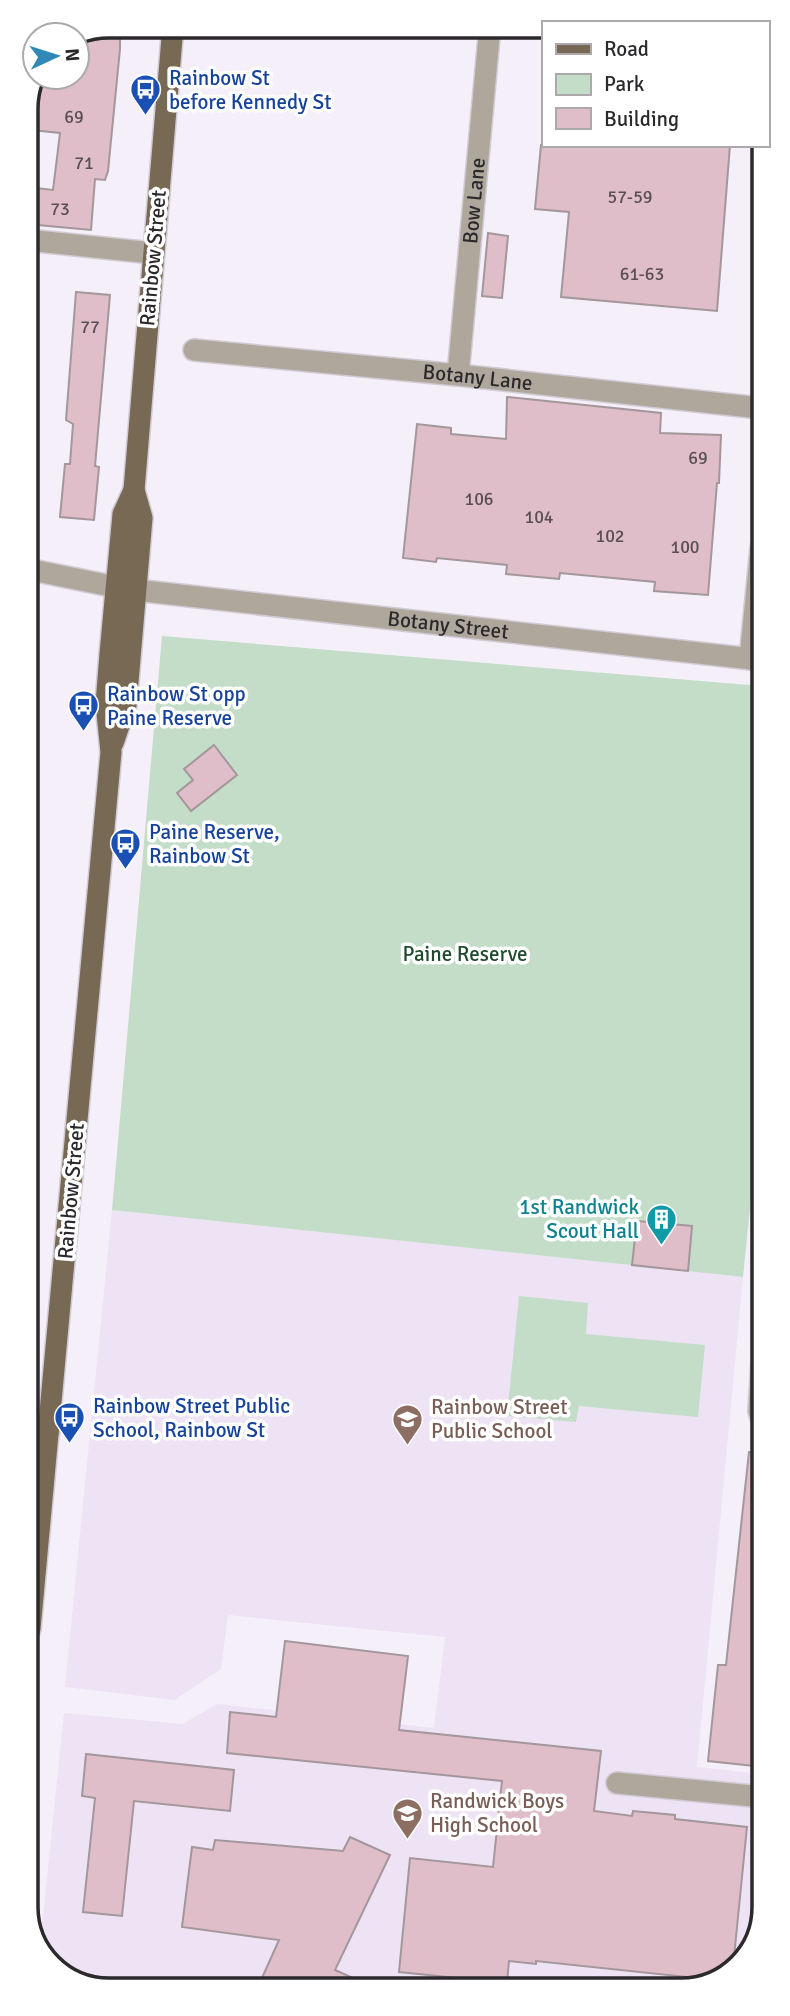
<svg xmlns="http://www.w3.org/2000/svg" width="790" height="2016" font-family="Signika,sans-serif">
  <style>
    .built { fill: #ede3f5 }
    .green { fill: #c3ddc8 }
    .building { fill: #e0bec9; stroke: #a3979b; stroke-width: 2 }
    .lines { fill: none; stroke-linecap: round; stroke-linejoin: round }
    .minor-casing { stroke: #d0cbd4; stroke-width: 24 }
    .major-casing { stroke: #d0cbd4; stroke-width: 24 }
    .minor { stroke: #afa79b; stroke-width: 21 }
    .major { stroke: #776954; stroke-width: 21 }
    .labels { text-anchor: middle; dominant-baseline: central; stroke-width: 7; stroke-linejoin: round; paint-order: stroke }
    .number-label { font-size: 18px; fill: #594e54 }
    .transit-label { font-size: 21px; fill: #164399; stroke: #fff; text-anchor: start }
    .street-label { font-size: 21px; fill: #2c292d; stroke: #fff }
    .park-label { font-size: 21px; fill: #204b2c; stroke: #fff }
    .culture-label { font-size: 21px; fill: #0d838f; stroke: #fff; text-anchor: end }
    .education-label { font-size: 21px; fill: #785e54; stroke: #fff; text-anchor: start }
    .rim { fill: none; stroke: #2c292d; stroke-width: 3.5 }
  </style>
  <rect width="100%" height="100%" fill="#f4eff9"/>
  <path class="built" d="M112 1210 743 1277 697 1767 763 1774 764 1907 747 1957 707 1985 104 1990 59 1972 40 1946 64 1713 183 1724 217 1704 434 1728 445 1637 228 1615 221 1669 175 1700 65 1687Z"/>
  <g class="green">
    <path d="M162 636 761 686 762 1091 743 1277 112 1210Z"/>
    <path d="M519 1296 588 1303 586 1334 705 1345 698 1417 579 1406 576 1422 507 1416Z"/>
  </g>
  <g class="building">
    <path d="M110 26H120V49L108 171 105 180 95 179 91 230 27 224V187L53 190 60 133 32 130 37 81 39 77H77V40Z"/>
    <path d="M541 145H730L717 311 561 297 569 212 535 209Z"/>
    <path d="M488 233 508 236 502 298 482 296Z"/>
    <path d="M76 292 110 295 95 466 99 467 94 520 60 517 65 464H70L73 424 66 420Z"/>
    <path d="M507 397 661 413 660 433 721 435 719 483H717L708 595 654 591 655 582 560 573 559 579 506 574 507 565 437 558 436 562 403 558 417 424 451 428V434L506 439Z"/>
    <path d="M214 745 237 775 191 811 177 793 193 780 184 769Z"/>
    <path d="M637 1221 692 1226 688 1271 632 1265Z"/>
    <path d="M749 1452 763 1453V1767L708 1761 718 1665H726Z"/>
    <path d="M285 1641 408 1656 399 1730 601 1751 594 1811 632 1816 633 1811 675 1815V1819L747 1827 733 1967 715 1980 536 1961V1964L509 1961 507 1983 399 1972 410 1858 493 1867 502 1781 227 1753 230 1712 276 1717Z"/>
    <path d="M86 1754 234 1770 230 1811 134 1801 122 1916 83 1912 95 1798 82 1796Z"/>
    <path d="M350 1837 390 1855 335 1970 375 1988 257 1989 279 1940 182 1927 192 1847 213 1850 215 1840 343 1851Z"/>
  </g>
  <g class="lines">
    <defs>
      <g id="minor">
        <path d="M27 240 152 253"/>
        <path id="s1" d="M194 350 458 375 760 408"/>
        <path id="s2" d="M458 375 490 26"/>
        <path d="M27 569 116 587"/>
        <path id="s3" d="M135 590 761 660"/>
        <path d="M750 659 761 548"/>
        <path d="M762 1362 759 1411 763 1424"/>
        <path d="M29 1429 49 1431"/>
        <path d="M617 1783 763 1797"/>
      </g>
      <g id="major">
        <path d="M113 743 126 705 142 518 134 490 173 26"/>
        <path d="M30 1629 111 752 106 704 110 654 123 514 134 490"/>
      </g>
    </defs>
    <use href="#minor" class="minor-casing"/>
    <use href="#major" class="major-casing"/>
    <use href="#minor" class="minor"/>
    <use href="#major" class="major"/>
  </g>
  <defs>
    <symbol id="bus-pin" viewBox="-11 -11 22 30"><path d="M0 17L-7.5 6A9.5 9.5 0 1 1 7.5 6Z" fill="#1a4fb4" stroke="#fff"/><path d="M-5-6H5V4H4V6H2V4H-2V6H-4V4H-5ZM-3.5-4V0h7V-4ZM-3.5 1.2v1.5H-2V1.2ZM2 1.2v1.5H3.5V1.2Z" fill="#fff"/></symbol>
    <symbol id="building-pin" viewBox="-11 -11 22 30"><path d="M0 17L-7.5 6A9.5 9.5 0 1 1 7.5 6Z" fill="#0f9aa8" stroke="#fff"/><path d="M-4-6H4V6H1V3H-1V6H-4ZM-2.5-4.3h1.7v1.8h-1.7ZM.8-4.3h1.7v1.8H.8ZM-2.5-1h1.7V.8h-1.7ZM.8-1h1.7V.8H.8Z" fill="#fff"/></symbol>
    <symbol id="school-pin" viewBox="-11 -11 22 30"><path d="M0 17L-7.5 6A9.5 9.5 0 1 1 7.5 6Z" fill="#8d6e63" stroke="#fff"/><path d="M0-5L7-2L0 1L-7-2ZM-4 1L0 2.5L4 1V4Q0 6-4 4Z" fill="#fff"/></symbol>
  </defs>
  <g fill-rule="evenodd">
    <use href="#bus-pin" x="128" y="72" width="35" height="47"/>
    <use href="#bus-pin" x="66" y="688" width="35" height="47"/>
    <use href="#bus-pin" x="108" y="826" width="35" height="47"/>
    <use href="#building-pin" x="644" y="1202" width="35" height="47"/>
    <use href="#bus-pin" x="52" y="1400" width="35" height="47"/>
    <use href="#school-pin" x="390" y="1402" width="35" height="47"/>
    <use href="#school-pin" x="390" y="1796" width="35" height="47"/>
  </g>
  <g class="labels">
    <g class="number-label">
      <text x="74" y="117">69</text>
      <text x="84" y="163">71</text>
      <text x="630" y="197">57-59</text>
      <text x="60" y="209">73</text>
      <text x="642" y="274">61-63</text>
      <text x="90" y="327">77</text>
      <text x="698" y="458">69</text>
      <text x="479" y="499">106</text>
      <text x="539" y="517">104</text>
      <text x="610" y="536">102</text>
      <text x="685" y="547">100</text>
    </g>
    <g class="transit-label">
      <text x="169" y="78">Rainbow St<tspan x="169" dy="24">before Kennedy St</tspan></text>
      <text x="107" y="694">Rainbow St opp<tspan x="107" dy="24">Paine Reserve</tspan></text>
      <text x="149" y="832">Paine Reserve,<tspan x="149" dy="24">Rainbow St</tspan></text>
      <text x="93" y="1406">Rainbow Street Public<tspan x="93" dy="24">School, Rainbow St</tspan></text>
    </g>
    <g class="street-label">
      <text stroke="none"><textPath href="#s2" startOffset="175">Bow Lane</textPath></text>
      <text transform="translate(153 258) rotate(-85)">Rainbow Street</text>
      <text stroke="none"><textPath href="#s1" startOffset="285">Botany Lane</textPath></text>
      <text stroke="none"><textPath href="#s3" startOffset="315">Botany Street</textPath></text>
      <text transform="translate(71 1191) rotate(-85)">Rainbow Street</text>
    </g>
    <g class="park-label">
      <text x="465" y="954">Paine Reserve</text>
    </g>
    <g class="culture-label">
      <text x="639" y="1207">1st Randwick<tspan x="639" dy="24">Scout Hall</tspan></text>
    </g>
    <g class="education-label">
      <text x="431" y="1407">Rainbow Street<tspan x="431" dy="24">Public School</tspan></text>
      <text x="430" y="1801">Randwick Boys<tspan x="430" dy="24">High School</tspan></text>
    </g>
  </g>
  <path d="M0 0H790V2016H0ZM109 38H681A71 71 0 0 1 752 109V1907A71 71 0 0 1 681 1978H109A71 71 0 0 1 38 1907V109A71 71 0 0 1 109 38Z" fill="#fff" fill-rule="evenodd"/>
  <path class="rim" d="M109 38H681A71 71 0 0 1 752 109V1907A71 71 0 0 1 681 1978H109A71 71 0 0 1 38 1907V109A71 71 0 0 1 109 38Z"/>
  <rect x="542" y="21" width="228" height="126" fill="#ffffff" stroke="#aba9ab" stroke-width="2"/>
  <rect x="556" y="44" width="35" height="10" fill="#776954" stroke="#aba9ab" stroke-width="2"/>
  <text x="604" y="56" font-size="21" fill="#2c292d">Road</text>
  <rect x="556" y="74" width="35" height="21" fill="#c3ddc8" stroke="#aba9ab" stroke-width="2"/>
  <text x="604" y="91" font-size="21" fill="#2c292d">Park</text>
  <rect x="556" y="108" width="35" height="21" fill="#e0bec9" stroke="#aba9ab" stroke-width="2"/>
  <text x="604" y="126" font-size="21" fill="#2c292d">Building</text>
  <g transform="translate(56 56) rotate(86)"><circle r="33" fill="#ffffff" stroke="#aba9ab" stroke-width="2"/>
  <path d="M0-5L12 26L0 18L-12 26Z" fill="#3189b7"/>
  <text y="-10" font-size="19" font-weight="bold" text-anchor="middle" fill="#2c292d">N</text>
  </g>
</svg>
